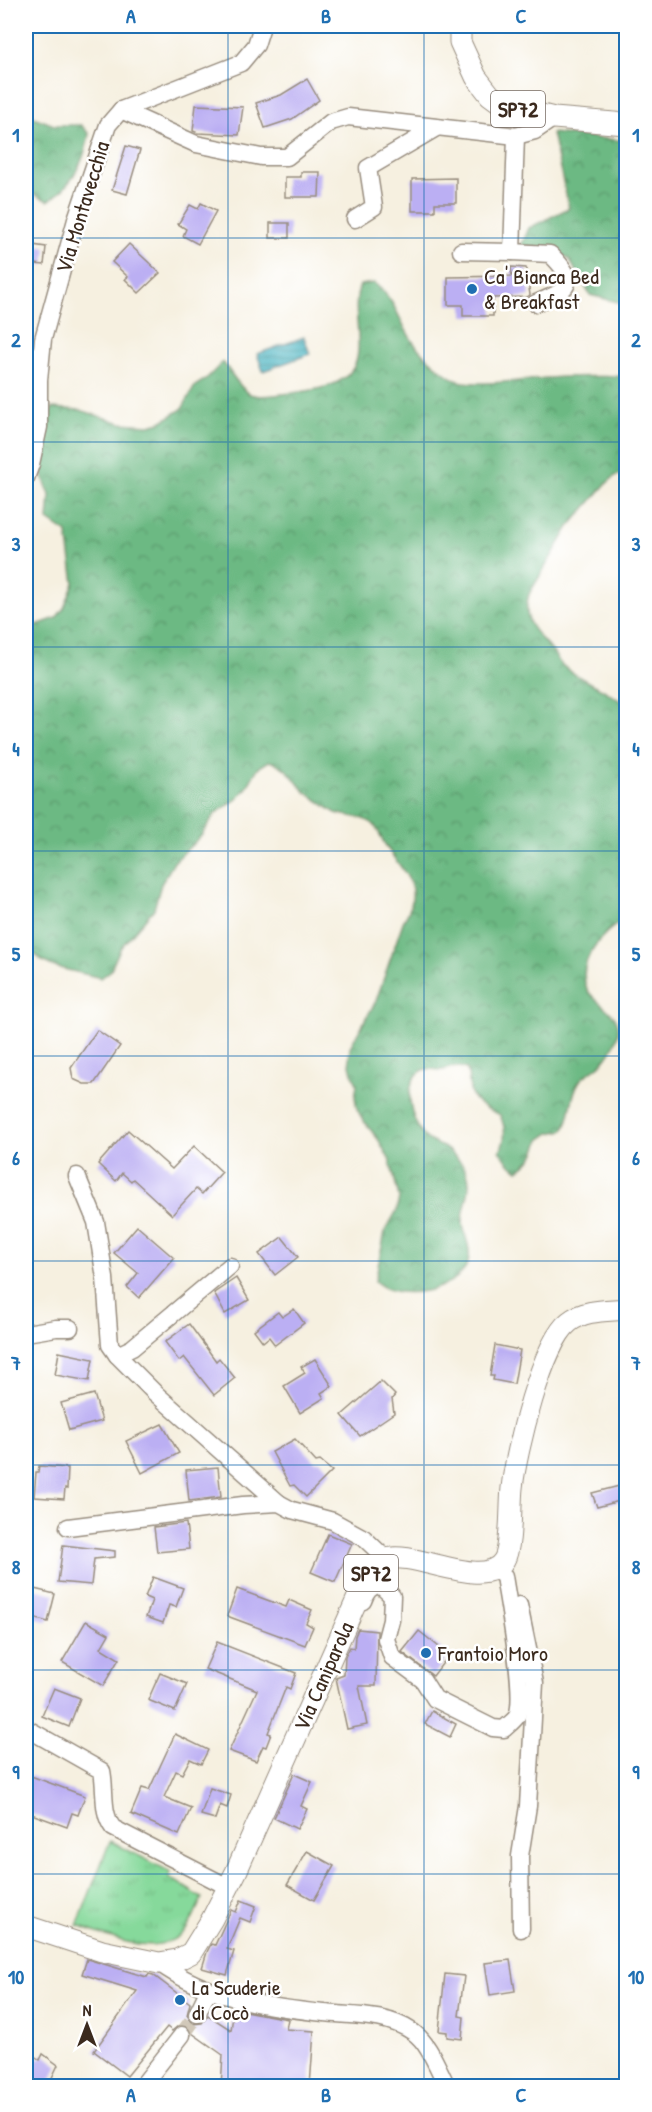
<svg xmlns="http://www.w3.org/2000/svg" width="652" height="2112" font-family="'Patrick Hand',sans-serif">
  <style>
    .forest { fill: url(#forest-crowns); stroke: #547250; stroke-width: 1.5 }
    .park { fill: url(#park-tufts); stroke: #60825c; stroke-width: 1.5 }
    .water { fill: url(#water-rules); stroke: #406e6f; stroke-width: 1.5 }
    .building { fill: #bbaff3 }
    .lines { fill: none; stroke-linecap: round; stroke-linejoin: round }
    .minor-tunnel { stroke: #d1c8b9; stroke-width: 16; stroke-dasharray: 16 8; stroke-linecap: butt }
    .minor-casing { stroke: #988d7f; stroke-width: 19 }
    .major-casing { stroke: #988d7f; stroke-width: 23 }
    .minor { stroke: #fff; stroke-width: 16 }
    .major { stroke: #fff; stroke-width: 21 }
    .grid { fill: none; stroke: #1f6fb2; stroke-width: 1.5; stroke-opacity: 0.55 }
    .poi-dot { fill: #1f6fb2; stroke: #fff; stroke-width: 2 }
    .labels { text-anchor: middle; dominant-baseline: central; stroke-width: 5; stroke-linejoin: round; paint-order: stroke }
    .shield { fill: #fff; stroke: #766a62; stroke-width: 1.5 }
    .shield-label { font-size: 21px; font-weight: bold; fill: #3b2a1e }
    .street-label { font-size: 22px; fill: #3b2a1e; stroke: #fff }
    .poi-label { font-size: 22px; fill: #3b2a1e; stroke: #fff; text-anchor: start }
    .neatline { fill: none; stroke: #1f6fb2; stroke-width: 2 }
    .grid-label { font-size: 20px; text-anchor: middle; font-weight: bold; fill: #1f6fb2 }
  </style>
  <defs>
    <pattern id="forest-crowns" width="20" height="18" patternUnits="userSpaceOnUse" patternTransform="scale(1.5)"><rect width="20" height="18" fill="#6cb983"/><path d="M2 6a3 3 0 1 1 6 0M12 15a3 3 0 1 1 6 0" fill="none" stroke="#5a976b"/></pattern>
    <pattern id="park-tufts" width="24" height="20" patternUnits="userSpaceOnUse" patternTransform="scale(1.5)"><rect width="24" height="20" fill="#86d99b"/><path d="M3 7l-1-3M5 7V3M7 7l1-3M15 17l-1-3M17 17v-4M19 17l1-3" fill="none" stroke="#75ba85"/></pattern>
    <pattern id="water-rules" width="6" height="5" patternUnits="userSpaceOnUse" patternTransform="scale(1.5)"><rect width="6" height="5" fill="#44b2c0"/><path d="M0 2.5h6" fill="none" stroke="#3a919b"/></pattern>
  </defs>
  <rect width="100%" height="100%" fill="#fff"/>
  <filter id="ink" filterUnits="userSpaceOnUse"><feTurbulence type="fractalNoise" baseFrequency=".0167" numOctaves="2"/><feDisplacementMap in="SourceGraphic" scale="12" xChannelSelector="R" yChannelSelector="G"/><feConvolveMatrix kernelMatrix="1 2 1 2 8 2 1 2 1" color-interpolation-filters="sRGB"/></filter>
  <filter id="wash" filterUnits="userSpaceOnUse"><feTurbulence type="fractalNoise" baseFrequency=".008" numOctaves="4" result="noise"/><feDisplacementMap in="SourceGraphic" scale="24" xChannelSelector="R" yChannelSelector="G"/><feGaussianBlur stdDeviation="1.35" result="paint"/><feColorMatrix in="noise" values="0 0 0 0 0 0 0 0 0 0 0 0 0 0 0 0 0 1.4 0 .05"/><feComposite in="paint" operator="in"/></filter>
  <g filter="url(#wash)">
    <rect width="100%" height="100%" fill="#f6f0e0"/>
    <g class="forest">
      <path d="M26 114 54 125H81L89 134C85 160 71 188 48 201L26 191Z"/>
      <path d="M552 133 626 141V304L590 295 569 259 553 249 521 246 529 228 569 208Z"/>
      <path d="M374 283C399 302 399 326 417 347 425 356 445 375 456 380 474 388 539 378 562 377 583 376 605 377 626 376V473L615 476 605 485 569 527 529 594C521 622 535 631 552 651 555 654 556 659 560 663 576 680 607 687 626 706V918C604 931 575 960 587 989 594 1004 622 1012 618 1033 616 1045 607 1060 597 1067 591 1072 582 1076 579 1082 570 1096 572 1115 564 1130L550 1133 540 1140C536 1154 531 1162 518 1170L508 1162 500 1152C506 1138 506 1129 500 1115 490 1110 476 1105 471 1094 469 1087 469 1077 467 1069 463 1068 458 1066 454 1067 449 1067 445 1071 441 1070 432 1070 427 1066 419 1073 403 1086 411 1117 421 1132 426 1141 435 1143 443 1147 451 1152 462 1162 466 1170 474 1188 464 1201 463 1219 462 1232 470 1243 469 1255 469 1275 443 1288 426 1291 408 1294 389 1294 375 1281L385 1232 397 1210 399 1197 390 1161 378 1139 363 1120 357 1109 355 1097 357 1084 352 1073 349 1060 350 1047 376 1001 403 922C425 887 404 874 386 846 381 839 378 827 372 823 361 816 348 817 336 813 327 808 318 800 310 795 292 783 294 768 269 761L258 768 246 789 237 799 215 814 201 836 174 862 161 884 154 909 121 947 110 971 101 978 55 967 44 962 26 947V629L56 618 64 608 74 583 67 533 48 520 50 495 45 483 39 458 46 420 52 408 80 410 121 423 149 425 161 422 182 409 195 386 206 379 223 362C231 372 239 388 250 394 260 398 273 395 282 394 307 391 351 389 357 358 362 334 351 308 360 285Z"/>
    </g>
    <path class="park" d="M110 1841 171 1872 169 1877 202 1898C197 1908 192 1923 185 1931 157 1960 108 1936 77 1926Z"/>
    <path class="water" d="M304 337 310 354 263 371 257 354Z"/>
    <g id="blocks">
      <g class="building">
        <path d="M307 79 319 100 292 119 265 128 256 103 281 95Z"/>
        <path d="M196 105 243 107 239 135 198 133 193 131Z"/>
        <path d="M126 146 140 150 127 194 112 190Z"/>
        <path d="M301 172H320L319 197H285V177H301Z"/>
        <path d="M456 178V203H435V211H412V179Z"/>
        <path d="M201 203 216 211 198 244 183 236 186 229 178 224 190 205 198 209Z"/>
        <rect x="270" y="223" width="19" height="15"/>
        <path d="M26 244 46 247 44 265 26 263Z"/>
        <path d="M129 244 160 273 139 293 125 279 128 277 112 262Z"/>
        <path d="M511 267 526 268 530 295 527 297 493 298V316H463V305H448V277L512 276Z"/>
        <path d="M97 1030 120 1046 94 1084H84L73 1079 71 1068Z"/>
        <path d="M128 1130 172 1169 194 1146 222 1172 202 1194 196 1189 172 1215 133 1179 131 1181 122 1173 116 1181 98 1164Z"/>
        <path d="M137 1226 174 1258 139 1298 127 1287 138 1273 114 1253Z"/>
        <path d="M282 1237 298 1257 275 1275 259 1254Z"/>
        <path d="M236 1278 249 1300 225 1314 214 1293Z"/>
        <path d="M294 1309 304 1323 275 1345 269 1337 263 1342 254 1330 278 1312 282 1317Z"/>
        <path d="M189 1324 216 1361 219 1358 235 1378 214 1395 184 1357 179 1361 165 1342Z"/>
        <path d="M495 1345 520 1350 514 1384 493 1380 494 1376H490Z"/>
        <path d="M59 1352 93 1359 89 1381 55 1375Z"/>
        <path d="M315 1359 332 1386 321 1393 324 1398 300 1413 284 1386 305 1373 301 1367Z"/>
        <path d="M381 1381 395 1395 392 1399 394 1413 360 1436 342 1415Z"/>
        <path d="M94 1394 102 1421 69 1430 61 1403Z"/>
        <path d="M162 1424 179 1453 142 1473 126 1441Z"/>
        <path d="M295 1439 316 1462 320 1461 332 1471 306 1497 294 1485 290 1486 272 1452Z"/>
        <path d="M39 1466 68 1468 67 1489 65 1488 64 1499 34 1497 36 1472H38Z"/>
        <path d="M218 1467 221 1497 189 1501 186 1470Z"/>
        <path d="M627 1484V1499L597 1507 592 1493Z"/>
        <path d="M186 1523 189 1549 157 1552 154 1527Z"/>
        <path d="M328 1534 352 1544 335 1582 311 1572Z"/>
        <path d="M63 1545 115 1551V1557L94 1559 91 1585 58 1582Z"/>
        <path d="M153 1577 183 1588 176 1607 169 1605 163 1623 146 1617 152 1600 145 1597Z"/>
        <path d="M26 1587 55 1594 48 1622 26 1616Z"/>
        <path d="M237 1589 286 1607 289 1600 312 1610 306 1623 313 1627 305 1645 227 1616Z"/>
        <path d="M86 1621 109 1634 101 1648 119 1659 103 1686 62 1662Z"/>
        <path d="M358 1629 377 1631 376 1686H359L367 1725 347 1729 336 1678 344 1675 345 1657 350 1647 354 1648 355 1636Z"/>
        <path d="M419 1631 449 1655 433 1676 402 1652Z"/>
        <path d="M217 1642 296 1673 290 1689 286 1687 268 1733 271 1734 266 1747 263 1746 256 1761 229 1751 257 1690 205 1669Z"/>
        <path d="M160 1673 187 1684 175 1711 148 1700Z"/>
        <path d="M54 1688 80 1698 69 1727 42 1716Z"/>
        <path d="M432 1711 456 1724 450 1737 425 1724Z"/>
        <path d="M175 1734 208 1750 201 1764 190 1759 182 1774 176 1771 164 1797 191 1808 179 1835 131 1814 142 1788 149 1790Z"/>
        <path d="M294 1774 312 1782 301 1806 307 1809 297 1829 274 1818Z"/>
        <path d="M31 1776 85 1796 78 1815 72 1813 67 1827 26 1812V1788Z"/>
        <path d="M210 1788 231 1795 227 1808 220 1805 215 1819 201 1815Z"/>
        <path d="M307 1851 334 1866 314 1900 287 1885Z"/>
        <path d="M241 1900 256 1906 250 1922 240 1918 227 1949 234 1951 227 1975 202 1968 207 1952 211 1944 215 1945 231 1910 236 1912Z"/>
        <path d="M87 1959 147 1977 149 1974 153 1975 190 2003 187 2015 193 2024 202 2023 208 2015 231 2030 234 2009 288 2019 286 2029 314 2031 310 2086H221L223 2055 192 2033 188 2026 183 2025 178 2026 172 2031 167 2027 127 2076 94 2051 137 1991 82 1974Z"/>
        <path d="M510 1960 515 1991 490 1995 485 1963Z"/>
        <path d="M445 1974 464 1976 459 2016 464 2017 462 2039 447 2037V2032L439 2031Z"/>
        <path d="M26 2050 40 2060 43 2054 58 2065 48 2086H26Z"/>
      </g>
    </g>
  </g>
  <g filter="url(#ink)">
    <use href="#blocks" fill-opacity="0" stroke="#988d7f" stroke-width="1.5"/>
    <g class="lines">
      <path class="minor-tunnel" d="M182 2035 197 2014"/>
      <defs>
        <g id="minor">
          <path d="M121 110 196 144 261 157H287L331 122 348 117 516 136 535 131 554 118"/>
          <path d="M355 219 374 207 368 168 436 128"/>
          <path d="M461 251 512 252 516 136"/>
          <path d="M512 252 550 254C579 282 570 290 536 303"/>
          <path d="M26 478 31 464 39 427V380L43 339 77 216 108 125 121 110 241 63 256 45 262 26"/>
          <path d="M77 1176 96 1222 105 1278 110 1345 117 1355 155 1393 279 1503"/>
          <path d="M26 1333 56 1328H70"/>
          <path d="M117 1355 132 1348 230 1266"/>
          <path d="M68 1527 243 1505 279 1503 292 1510 333 1521 364 1538 386 1559"/>
          <path d="M363 1601C366 1592 370 1586 380 1585L392 1596 391 1620 386 1639 392 1657 423 1680 435 1699 493 1728 504 1729C508 1725 515 1720 517 1716 526 1694 508 1603 504 1576L495 1570"/>
          <path d="M519 1605 535 1683 528 1806 520 1856 521 1929"/>
          <path d="M26 1728 102 1771C106 1790 101 1812 113 1828L228 1887"/>
          <path d="M159 1963C207 1998 266 2007 324 2013 354 2016 387 2014 413 2032 429 2043 438 2069 447 2086"/>
          <path d="M197 2014 208 1991"/>
          <path d="M142 2086 182 2035"/>
        </g>
        <g id="major">
          <path d="M460 26V42L476 77 490 95 505 106 554 118 626 124"/>
          <path d="M26 1926 102 1951 159 1963 177 1960 191 1953 212 1919 236 1872 363 1586C369 1577 375 1563 386 1559 415 1550 485 1592 504 1560 512 1546 510 1506 512 1488 516 1452 542 1343 569 1322 585 1309 608 1311 626 1309"/>
        </g>
      </defs>
      <use href="#minor" class="minor-casing"/>
      <use href="#major" class="major-casing"/>
      <use href="#minor" class="minor"/>
      <use href="#major" class="major"/>
    </g>
  </g>
  <path class="grid" d="M228 26V2086M424 26V2086M26 238H626M26 442H626M26 647H626M26 851H626M26 1056H626M26 1261H626M26 1465H626M26 1670H626M26 1874H626"/>
  <g class="poi-dot">
    <circle cx="472" cy="289" r="6"/>
    <circle cx="426" cy="1653" r="6"/>
    <circle cx="180" cy="2000" r="6"/>
  </g>
  <g class="labels">
    <g class="shield">
      <rect x="491" y="91" width="54" height="36" rx="4.5"/>
      <rect x="344" y="1555" width="54" height="36" rx="4.5"/>
    </g>
    <g class="shield-label">
      <text x="518" y="109">SP72</text>
      <text x="371" y="1573">SP72</text>
    </g>
    <g class="street-label">
      <text transform="translate(82 207) rotate(-73)">Via Montavecchia</text>
      <text transform="translate(323 1676) rotate(-66)">Via Caniparola</text>
    </g>
    <g class="poi-label">
      <text x="484" y="276">Ca' Bianca Bed<tspan x="484" dy="25">&amp; Breakfast</tspan></text>
      <text x="438" y="1653">Frantoio Moro</text>
      <text x="192" y="1987">La Scuderie<tspan x="192" dy="25">di Cocò</tspan></text>
    </g>
  </g>
  <rect width="652" height="2112" fill="none" stroke="#fff" stroke-width="66"/>
  <g transform="translate(87 2025)" stroke="#ffffff" stroke-width="4.5" paint-order="stroke">
  <path d="M0-4.5L10 22L0 15L-10 22Z" fill="#3b2a1e"/>
  <text y="-9" font-size="16" font-weight="bold" text-anchor="middle" fill="#3b2a1e">N</text>
  </g>
  <rect x="33" y="33" width="586" height="2046" class="neatline"/>
  <g class="grid-label">
    <text x="131" y="23">A</text>
    <text x="326" y="23">B</text>
    <text x="521" y="23">C</text>
    <text x="16" y="142">1</text>
    <text x="636" y="142">1</text>
    <text x="16" y="347">2</text>
    <text x="636" y="347">2</text>
    <text x="16" y="551">3</text>
    <text x="636" y="551">3</text>
    <text x="16" y="756">4</text>
    <text x="636" y="756">4</text>
    <text x="16" y="961">5</text>
    <text x="636" y="961">5</text>
    <text x="16" y="1165">6</text>
    <text x="636" y="1165">6</text>
    <text x="16" y="1370">7</text>
    <text x="636" y="1370">7</text>
    <text x="16" y="1574">8</text>
    <text x="636" y="1574">8</text>
    <text x="16" y="1779">9</text>
    <text x="636" y="1779">9</text>
    <text x="16" y="1984">10</text>
    <text x="636" y="1984">10</text>
    <text x="131" y="2102">A</text>
    <text x="326" y="2102">B</text>
    <text x="521" y="2102">C</text>
  </g>
</svg>
